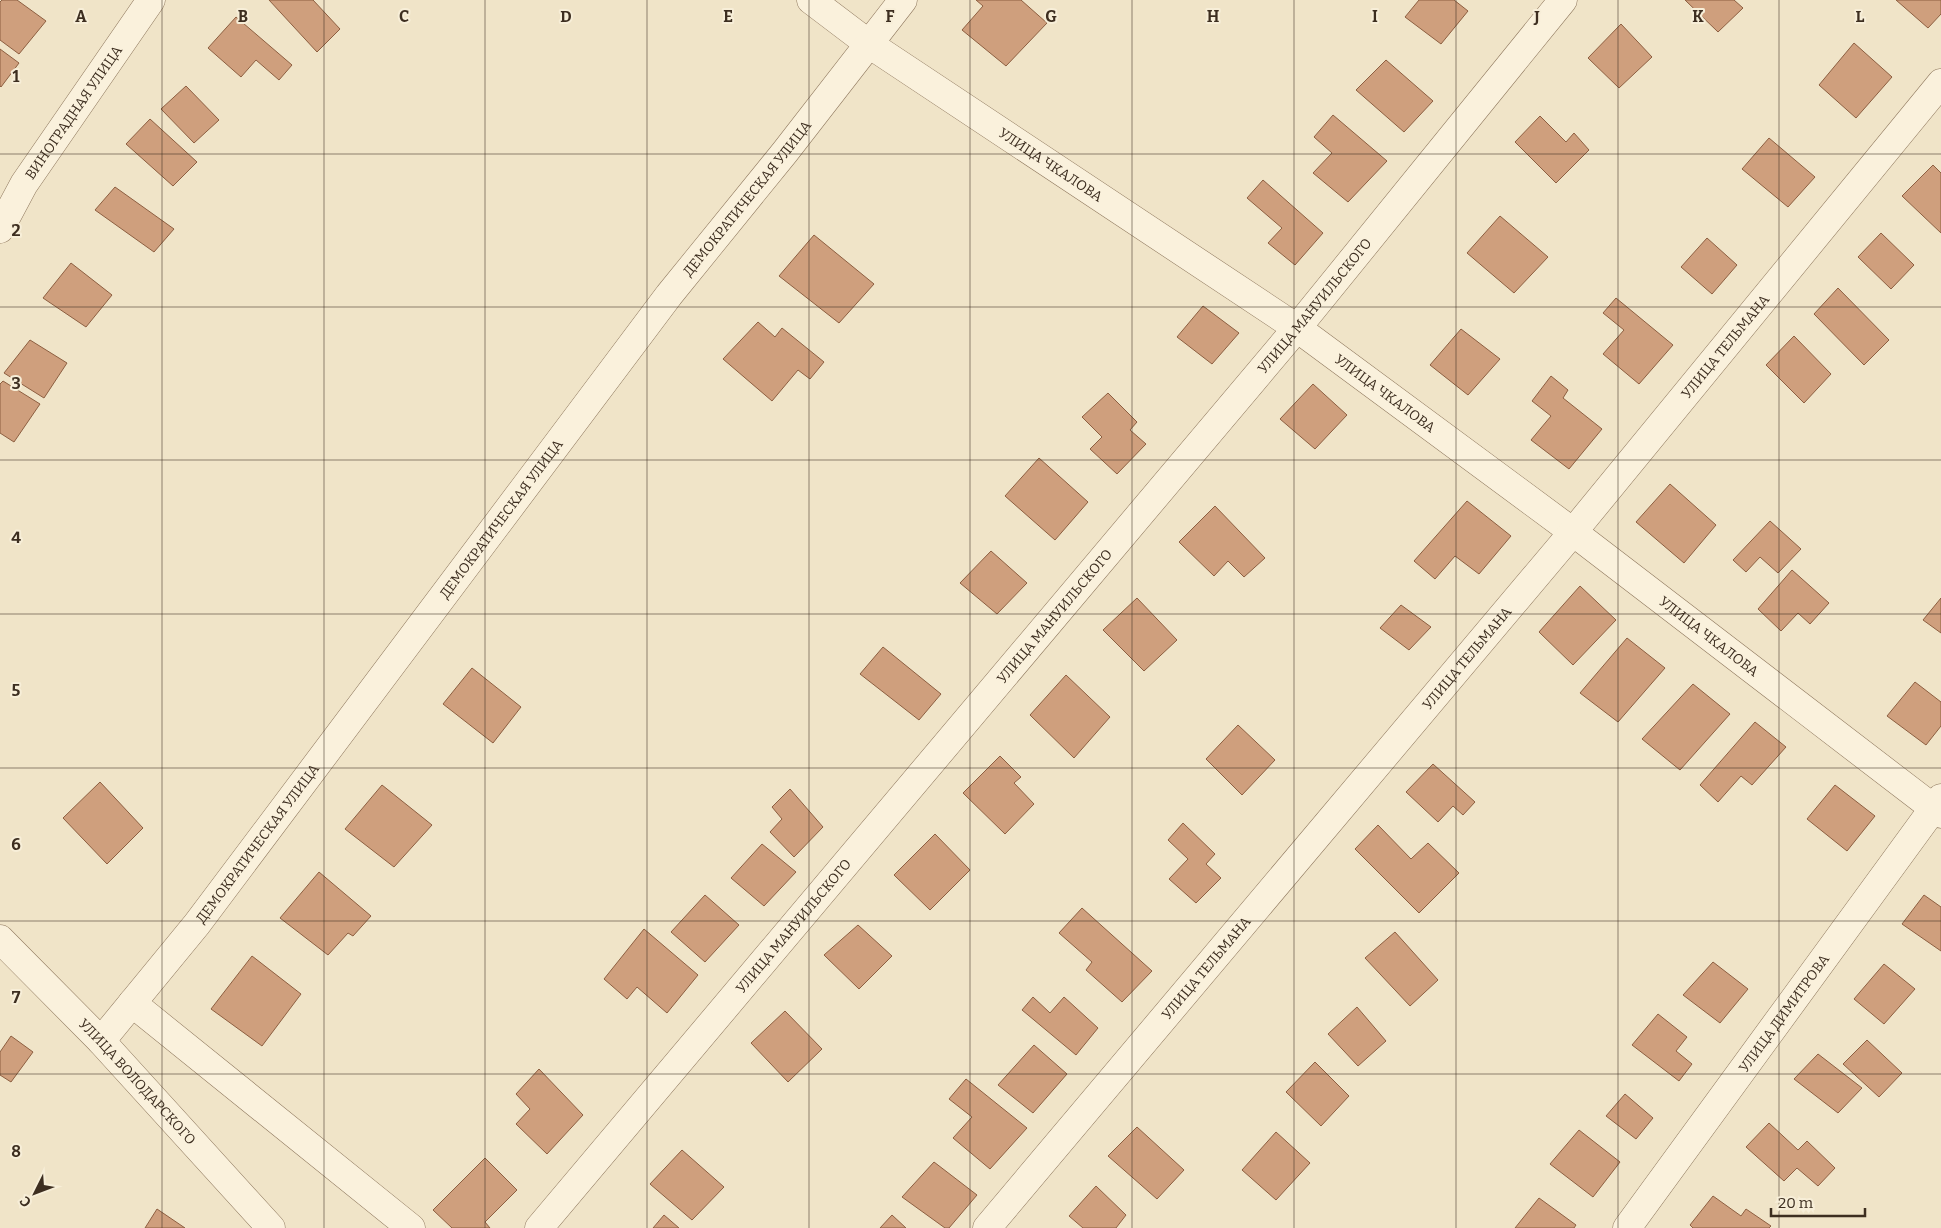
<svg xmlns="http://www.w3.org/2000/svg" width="1941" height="1228" font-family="Bitter,serif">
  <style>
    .building { fill: #cf9f7d; stroke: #8d5f41 }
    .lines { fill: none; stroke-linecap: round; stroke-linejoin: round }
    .minor-casing { stroke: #8d765c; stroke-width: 29 }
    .minor { stroke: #faf1dc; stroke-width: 28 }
    .grid { fill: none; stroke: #3d2e20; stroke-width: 1; stroke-opacity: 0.55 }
    .labels { text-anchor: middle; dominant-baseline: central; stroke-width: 4; stroke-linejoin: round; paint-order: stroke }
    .street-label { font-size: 14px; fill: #3d2e20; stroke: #f7eed8 }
    .grid-label { font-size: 16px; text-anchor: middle; font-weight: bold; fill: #3d2e20; stroke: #f7eed8; stroke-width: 4; stroke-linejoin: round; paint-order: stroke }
  </style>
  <rect width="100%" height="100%" fill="#f0e4c8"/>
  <g class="building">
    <path d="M2 0H17L46 21 19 54 0 40V2Z"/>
    <path d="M269 0H313L340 29 317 52Z"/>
    <path d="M976 0H1021L1047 23 1006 66 962 30 983 6Z"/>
    <path d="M1419 0H1454L1468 11 1441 44 1405 17Z"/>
    <path d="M1685 0H1734L1743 8 1718 32Z"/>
    <path d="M1896 0H1941V14L1928 28Z"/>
    <path d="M236 17 292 65 279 80 256 60 241 77 208 48Z"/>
    <path d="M1621 24 1652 57 1619 88 1588 58Z"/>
    <path d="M1854 43 1892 77 1856 118 1819 85Z"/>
    <path d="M0 49 19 63 1 87 0 86Z"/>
    <path d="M1386 60 1433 101 1404 132 1356 90Z"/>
    <path d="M186 86 219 120 194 143 161 109Z"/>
    <path d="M1333 115 1387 161 1348 202 1313 173 1332 153 1314 137Z"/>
    <path d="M1540 116 1566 142 1574 133 1589 150 1556 183 1515 142Z"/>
    <path d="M150 119 197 162 173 186 126 144Z"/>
    <path d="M1769 138 1815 177 1788 207 1742 169Z"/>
    <path d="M1933 165 1941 173V233L1902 196Z"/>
    <path d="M1263 180 1323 233 1295 265 1268 243 1282 228 1247 198Z"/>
    <path d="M115 187 174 229 154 252 95 210Z"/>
    <path d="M1500 216 1548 257 1514 293 1467 253Z"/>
    <path d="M1881 233 1914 265 1891 289 1858 257Z"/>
    <path d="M814 235 874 284 839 323 779 276Z"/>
    <path d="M1707 238 1737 265 1712 294 1681 267Z"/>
    <path d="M71 263 112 295 86 327 43 298Z"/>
    <path d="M1838 288 1889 340 1864 365 1814 314Z"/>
    <path d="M1616 298 1673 345 1639 384 1603 354 1624 330 1603 313Z"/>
    <path d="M1203 306 1239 333 1212 364 1177 337Z"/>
    <path d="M758 322 775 337 782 328 824 362 810 379 798 370 772 401 723 359Z"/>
    <path d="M1461 329 1500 359 1468 395 1430 365Z"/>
    <path d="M1794 336 1831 374 1804 403 1766 365Z"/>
    <path d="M30 340 67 363 44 398 4 373Z"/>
    <path d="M1551 376 1568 390 1563 398 1602 429 1569 469 1531 440 1551 416 1532 401Z"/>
    <path d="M3 381 40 404 14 442 0 433V384Z"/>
    <path d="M1313 384 1347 415 1315 449 1280 419Z"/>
    <path d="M1108 393 1137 422 1130 430 1146 444 1117 474 1090 449 1102 437 1082 417Z"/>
    <path d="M1039 458 1088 502 1055 540 1005 496Z"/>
    <path d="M1670 484 1716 525 1684 563 1636 522Z"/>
    <path d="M1467 501 1511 536 1479 574 1455 556 1435 579 1414 561Z"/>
    <path d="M1215 506 1265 558 1244 577 1228 561 1214 576 1179 542Z"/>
    <path d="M1770 521 1801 549 1778 573 1760 557 1746 572 1733 560Z"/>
    <path d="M991 551 1027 583 997 614 960 583Z"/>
    <path d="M1792 570 1829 603 1810 624 1798 613 1781 631 1758 609Z"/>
    <path d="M1580 586 1616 620 1573 665 1539 632Z"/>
    <path d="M1137 598 1177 640 1144 671 1103 630Z"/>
    <path d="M1941 598V633L1923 620Z"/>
    <path d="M1401 605 1431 627 1409 650 1380 628Z"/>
    <path d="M1627 638 1665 668 1618 722 1580 693Z"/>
    <path d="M883 647 941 694 919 720 860 674Z"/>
    <path d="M472 668 521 707 493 743 443 704Z"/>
    <path d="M1066 675 1110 717 1074 758 1030 715Z"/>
    <path d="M1915 682 1941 702V726L1926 745 1887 716Z"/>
    <path d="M1693 684 1730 714 1680 770 1642 739Z"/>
    <path d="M1755 722 1786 747 1752 785 1741 776 1718 802 1700 785Z"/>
    <path d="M1238 725 1275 760 1242 795 1206 759Z"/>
    <path d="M1000 756 1021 777 1014 783 1034 804 1005 834 963 793Z"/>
    <path d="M1433 764 1475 802 1463 815 1453 806 1438 822 1406 792Z"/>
    <path d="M100 782 143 828 107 864 63 818Z"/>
    <path d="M382 785 432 825 394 867 345 829Z"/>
    <path d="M1835 785 1875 816 1847 851 1807 819Z"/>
    <path d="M790 789 823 827 794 857 770 832 782 819 772 807Z"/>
    <path d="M1183 823 1215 854 1206 864 1221 878 1196 903 1169 879 1188 859 1168 840Z"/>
    <path d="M1378 825 1411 859 1428 843 1459 873 1419 913 1355 849Z"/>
    <path d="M935 834 970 870 930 910 894 875Z"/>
    <path d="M762 844 796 872 764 906 731 878Z"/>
    <path d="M319 872 371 916 353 936 348 933 328 955 280 918Z"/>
    <path d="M705 895 739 925 705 962 671 932Z"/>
    <path d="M1924 895 1941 907V951L1902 924Z"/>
    <path d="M1082 908 1152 971 1122 1002 1086 970 1092 962 1059 933Z"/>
    <path d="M858 925 892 956 859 989 824 955Z"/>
    <path d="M644 929 698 975 667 1013 637 987 627 999 604 979Z"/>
    <path d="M1395 932 1438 980 1410 1006 1365 958Z"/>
    <path d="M252 956 301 994 262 1046 211 1009Z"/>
    <path d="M1713 962 1748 989 1720 1023 1683 995Z"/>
    <path d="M1884 964 1915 989 1884 1024 1854 999Z"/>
    <path d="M1033 997 1050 1013 1064 997 1098 1028 1076 1055 1022 1010Z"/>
    <path d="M1357 1007 1386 1041 1358 1066 1328 1034Z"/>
    <path d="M785 1011 822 1049 788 1082 751 1043Z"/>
    <path d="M1658 1014 1687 1037 1676 1051 1692 1064 1679 1081 1632 1045Z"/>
    <path d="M11 1036 33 1052 11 1082 0 1075V1052Z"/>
    <path d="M1867 1040 1902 1073 1879 1097 1843 1064Z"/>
    <path d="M1034 1045 1067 1074 1033 1113 998 1085Z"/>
    <path d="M1818 1054 1862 1088 1838 1113 1794 1079Z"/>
    <path d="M1315 1062 1349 1096 1321 1126 1286 1092Z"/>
    <path d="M539 1069 583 1115 547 1154 516 1124 530 1109 516 1094Z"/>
    <path d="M966 1079 1027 1128 990 1169 953 1138 972 1117 949 1099Z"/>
    <path d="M1625 1094 1653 1118 1636 1139 1606 1116Z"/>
    <path d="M1769 1123 1798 1150 1807 1141 1835 1168 1818 1186 1797 1168 1784 1181 1746 1147Z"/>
    <path d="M1137 1127 1184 1170 1157 1199 1108 1156Z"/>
    <path d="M1579 1130 1620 1162 1593 1197 1550 1164Z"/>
    <path d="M1276 1132 1310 1163 1276 1200 1242 1170Z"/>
    <path d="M682 1150 724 1187 692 1220 650 1184Z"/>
    <path d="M485 1158 517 1190 485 1222 490 1228H452L433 1210Z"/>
    <path d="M934 1162 977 1195 949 1228H945L902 1197Z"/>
    <path d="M1096 1186 1126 1215 1116 1228H1083L1069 1216Z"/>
    <path d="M1713 1196 1741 1216 1746 1209 1771 1226 1769 1228H1693L1690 1225Z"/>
    <path d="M1539 1198 1576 1225 1574 1228H1515Z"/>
    <path d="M157 1209 185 1228H145Z"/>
    <path d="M664 1215 679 1228H653Z"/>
    <path d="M892 1215 906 1228H880Z"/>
  </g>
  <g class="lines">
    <defs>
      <g id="minor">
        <path id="s1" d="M811 0 869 44 1297 328 1573 532 1941 814"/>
        <path id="s2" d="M0 229 24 184 151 0"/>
        <path id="s3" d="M0 939 101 1041 271 1228"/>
        <path d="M132 1003 411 1228"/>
        <path id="s4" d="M101 1041 197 924 669 295 785 152 903 0"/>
        <path id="s5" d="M539 1228 1297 328 1563 0"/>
        <path id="s6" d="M987 1228 1573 532 1941 83"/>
        <path id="s7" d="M1627 1228 1941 798"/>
      </g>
    </defs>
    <use href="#minor" class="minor-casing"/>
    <use href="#minor" class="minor"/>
  </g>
  <path class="grid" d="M162 0V1228M324 0V1228M485 0V1228M647 0V1228M809 0V1228M970 0V1228M1132 0V1228M1294 0V1228M1456 0V1228M1618 0V1228M1779 0V1228M0 154H1941M0 307H1941M0 460H1941M0 614H1941M0 768H1941M0 921H1941M0 1074H1941"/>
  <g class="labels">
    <g class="street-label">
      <text stroke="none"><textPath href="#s2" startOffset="138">ВИНОГРАДНАЯ УЛИЦА</textPath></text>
      <text stroke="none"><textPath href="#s1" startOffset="291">УЛИЦА ЧКАЛОВА</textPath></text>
      <text stroke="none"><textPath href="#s4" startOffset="1062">ДЕМОКРАТИЧЕСКАЯ УЛИЦА</textPath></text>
      <text stroke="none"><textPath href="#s5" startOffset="1205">УЛИЦА МАНУИЛЬСКОГО</textPath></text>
      <text stroke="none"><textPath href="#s6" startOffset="1150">УЛИЦА ТЕЛЬМАНА</textPath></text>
      <text stroke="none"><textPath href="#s1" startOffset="696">УЛИЦА ЧКАЛОВА</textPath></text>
      <text stroke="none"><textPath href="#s4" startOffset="658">ДЕМОКРАТИЧЕСКАЯ УЛИЦА</textPath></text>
      <text stroke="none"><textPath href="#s5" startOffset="800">УЛИЦА МАНУИЛЬСКОГО</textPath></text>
      <text stroke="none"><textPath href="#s1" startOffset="1101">УЛИЦА ЧКАЛОВА</textPath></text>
      <text stroke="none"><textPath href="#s6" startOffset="745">УЛИЦА ТЕЛЬМАНА</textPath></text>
      <text stroke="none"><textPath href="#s4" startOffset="252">ДЕМОКРАТИЧЕСКАЯ УЛИЦА</textPath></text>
      <text stroke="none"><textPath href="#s5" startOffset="395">УЛИЦА МАНУИЛЬСКОГО</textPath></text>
      <text stroke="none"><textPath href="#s6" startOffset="340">УЛИЦА ТЕЛЬМАНА</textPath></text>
      <text stroke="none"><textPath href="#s7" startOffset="266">УЛИЦА ДИМИТРОВА</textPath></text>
      <text stroke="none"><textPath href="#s3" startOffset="198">УЛИЦА ВОЛОДАРСКОГО</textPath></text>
    </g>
  </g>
  <g class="grid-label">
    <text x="81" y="22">A</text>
    <text x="243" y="22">B</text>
    <text x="404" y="22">C</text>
    <text x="566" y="22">D</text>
    <text x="728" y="22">E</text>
    <text x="890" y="22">F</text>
    <text x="1051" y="22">G</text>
    <text x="1213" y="22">H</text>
    <text x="1375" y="22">I</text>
    <text x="1537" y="22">J</text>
    <text x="1698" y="22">K</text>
    <text x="1860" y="22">L</text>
    <text x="16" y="82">1</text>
    <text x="16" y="236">2</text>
    <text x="16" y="389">3</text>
    <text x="16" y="543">4</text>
    <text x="16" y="696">5</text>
    <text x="16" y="850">6</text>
    <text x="16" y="1003">7</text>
    <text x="16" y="1157">8</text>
  </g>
  <g transform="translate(35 1193) rotate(228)" stroke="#f7eed8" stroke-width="4" paint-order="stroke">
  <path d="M0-4L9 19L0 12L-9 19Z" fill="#3d2e20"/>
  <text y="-8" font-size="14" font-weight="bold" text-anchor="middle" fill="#3d2e20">С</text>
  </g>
  <path d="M1771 1208v8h94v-8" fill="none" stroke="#3d2e20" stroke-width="2.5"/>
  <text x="1778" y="1208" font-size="15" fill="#3d2e20" stroke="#f7eed8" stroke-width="4" paint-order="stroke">20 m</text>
</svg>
